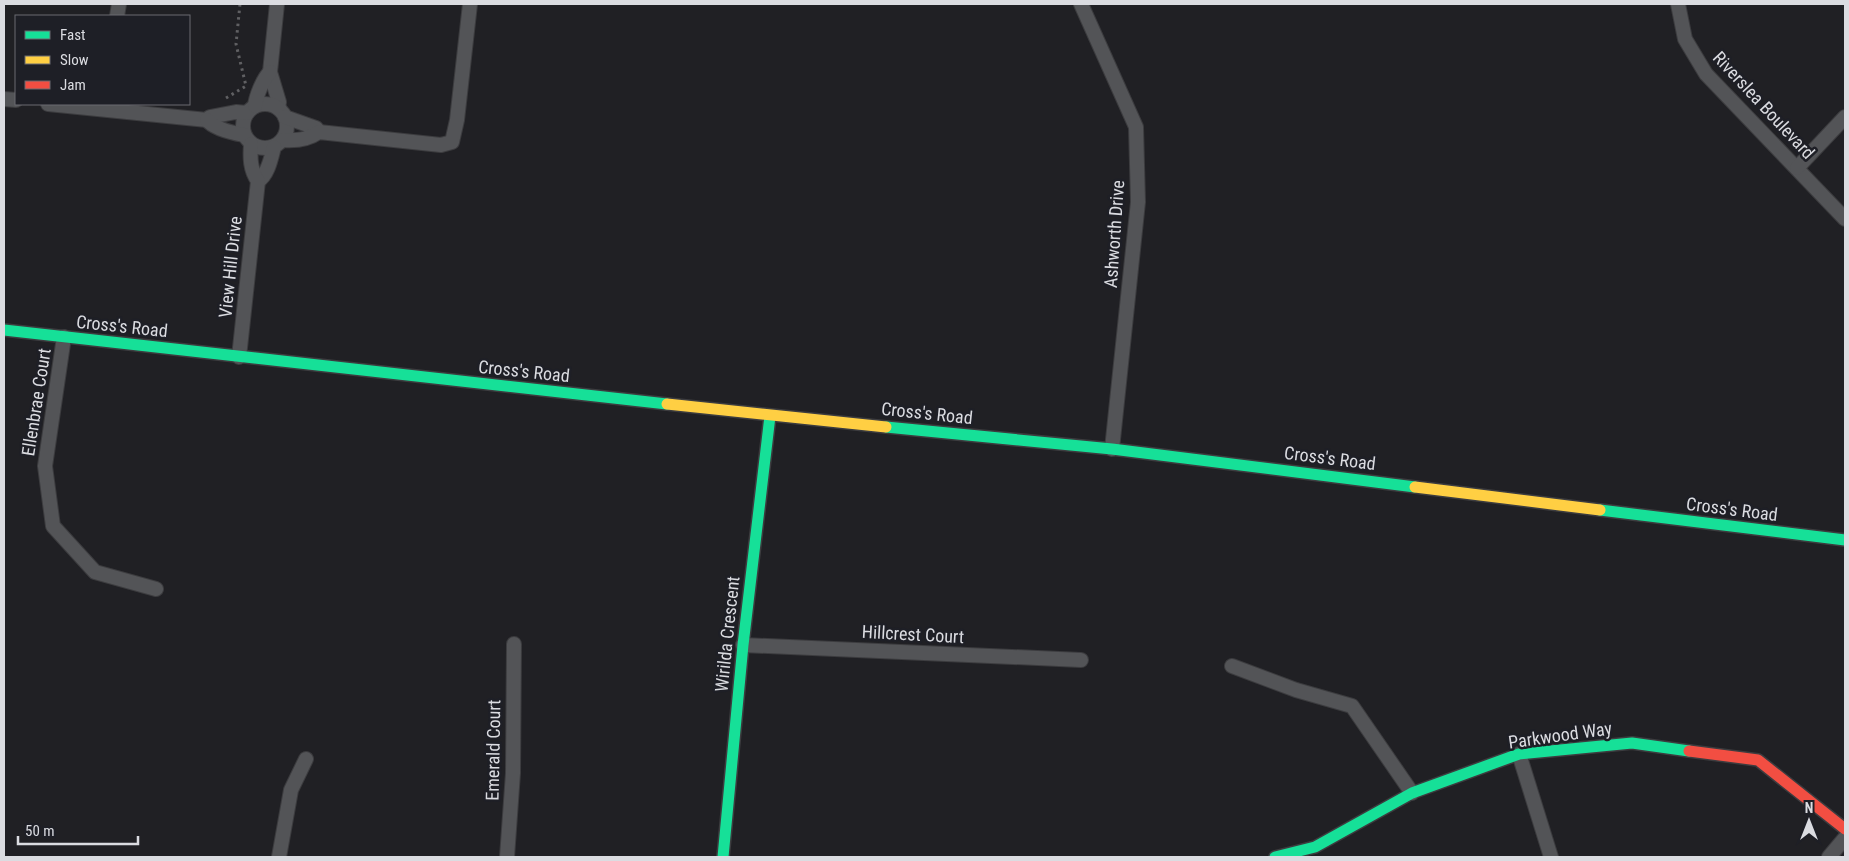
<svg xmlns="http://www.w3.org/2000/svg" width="1849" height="861" font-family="'Roboto Condensed',sans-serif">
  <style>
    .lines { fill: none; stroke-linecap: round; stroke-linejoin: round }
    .street-casing { stroke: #3c3c3f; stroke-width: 16 }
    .fast-casing { stroke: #3c3c3f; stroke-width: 14 }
    .slow-casing { stroke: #3c3c3f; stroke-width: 14 }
    .jam-casing { stroke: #3c3c3f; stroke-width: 14 }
    .path { stroke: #606063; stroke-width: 3; stroke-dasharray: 2.5 4; stroke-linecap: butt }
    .street { stroke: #535457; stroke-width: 14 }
    .fast { stroke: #16e098; stroke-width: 11 }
    .slow { stroke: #ffcf43; stroke-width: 11 }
    .jam { stroke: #f24e42; stroke-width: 11 }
    .labels { text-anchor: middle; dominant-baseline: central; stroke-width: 5; stroke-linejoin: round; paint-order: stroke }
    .street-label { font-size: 18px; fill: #dbdce1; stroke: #1e1f26 }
  </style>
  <rect width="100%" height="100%" fill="#202024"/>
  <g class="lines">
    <defs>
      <g id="street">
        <path d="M277 4 270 72 279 102 278 108"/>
        <path d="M1081 4 1136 127 1138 202 1112 449"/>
        <path d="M1678 4 1685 39 1706 74 1845 219"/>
        <path d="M117 16 119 4"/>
        <path d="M4 99 16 100"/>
        <circle cx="265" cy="126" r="22"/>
        <path d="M48 104 207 120 210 117 236 112 247 113"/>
        <path d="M255 106C256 96 263 79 270 72"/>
        <path d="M285 117 316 128 319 132"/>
        <path d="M207 120C214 129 233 133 244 135"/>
        <path d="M283 140C295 141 309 139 319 132L441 145 452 142 457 120 470 4"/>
        <path d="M1797 168 1845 117"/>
        <path d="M258 181C268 175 271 158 274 147"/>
        <path d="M64 337 45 466 53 526 95 572 156 589"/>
        <path d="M239 357 258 181C250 170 250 157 251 144"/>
        <path d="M743 645 1081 660"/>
        <path d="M1232 666 1296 690 1352 706 1412 793"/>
        <path d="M1519 754 1551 857"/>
        <path d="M279 857 291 790 306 759"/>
        <path d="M507 857 513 773 514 644"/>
        <path d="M1829 857 1845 838"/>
      </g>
      <g id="fast">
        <path d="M4 330 667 404"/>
        <path d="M886 427 1112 449 1415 487"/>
        <path d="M1600 510 1845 540"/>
        <path d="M723 857 743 645 770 416"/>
        <path d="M1275 857 1315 847 1412 793 1519 754 1632 743 1689 751"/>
      </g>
      <g id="slow">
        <path d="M667 404 886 427"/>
        <path d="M1415 487 1600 510"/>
      </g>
      <path id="jam" d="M1689 751 1758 760 1845 829"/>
    </defs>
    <use href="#street" class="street-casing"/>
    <use href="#fast" class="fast-casing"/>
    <use href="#slow" class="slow-casing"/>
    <use href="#jam" class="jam-casing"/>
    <path class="path" d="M226 98 246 86 236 44 240 4"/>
    <use href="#street" class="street"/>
    <use href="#fast" class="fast"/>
    <use href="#slow" class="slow"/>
    <use href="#jam" class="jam"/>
  </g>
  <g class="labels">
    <g class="street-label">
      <text transform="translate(1764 105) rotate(47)">Riverslea Boulevard</text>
      <text transform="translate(1114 234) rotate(-86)">Ashworth Drive</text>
      <text transform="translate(230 267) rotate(-84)">View Hill Drive</text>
      <text transform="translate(122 326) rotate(6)">Cross's Road</text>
      <text transform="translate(524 371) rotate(6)">Cross's Road</text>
      <text transform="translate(36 402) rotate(-81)">Ellenbrae Court</text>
      <text transform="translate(927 413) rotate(6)">Cross's Road</text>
      <text transform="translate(1330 458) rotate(7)">Cross's Road</text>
      <text transform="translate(1732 509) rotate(7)">Cross's Road</text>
      <text transform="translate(727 634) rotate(-84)">Wirilda Crescent</text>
      <text transform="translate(913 634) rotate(3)">Hillcrest Court</text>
      <text transform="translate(1560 735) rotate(-8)">Parkwood Way</text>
      <text transform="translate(493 750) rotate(-89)">Emerald Court</text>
    </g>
  </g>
  <rect width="1849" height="861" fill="none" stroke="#dbdce1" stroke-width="10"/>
  <rect x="15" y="15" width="175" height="90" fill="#1e1f26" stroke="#6a6b71"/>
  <rect x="25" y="31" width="25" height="8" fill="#16e098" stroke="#6a6b71"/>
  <text x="60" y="40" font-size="15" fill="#dbdce1">Fast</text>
  <rect x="25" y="56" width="25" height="8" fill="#ffcf43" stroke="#6a6b71"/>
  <text x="60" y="65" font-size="15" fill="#dbdce1">Slow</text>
  <rect x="25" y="81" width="25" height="8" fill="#f24e42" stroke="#6a6b71"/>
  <text x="60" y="90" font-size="15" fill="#dbdce1">Jam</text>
  <g transform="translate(1809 821)" stroke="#1e1f26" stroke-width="4" paint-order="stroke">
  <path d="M0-4L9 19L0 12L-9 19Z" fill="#dbdce1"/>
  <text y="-8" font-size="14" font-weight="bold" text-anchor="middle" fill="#dbdce1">N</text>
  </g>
  <path d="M18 836v8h120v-8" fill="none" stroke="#dbdce1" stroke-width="2.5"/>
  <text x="25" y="836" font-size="15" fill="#dbdce1" stroke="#1e1f26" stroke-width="4" paint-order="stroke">50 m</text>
</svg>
